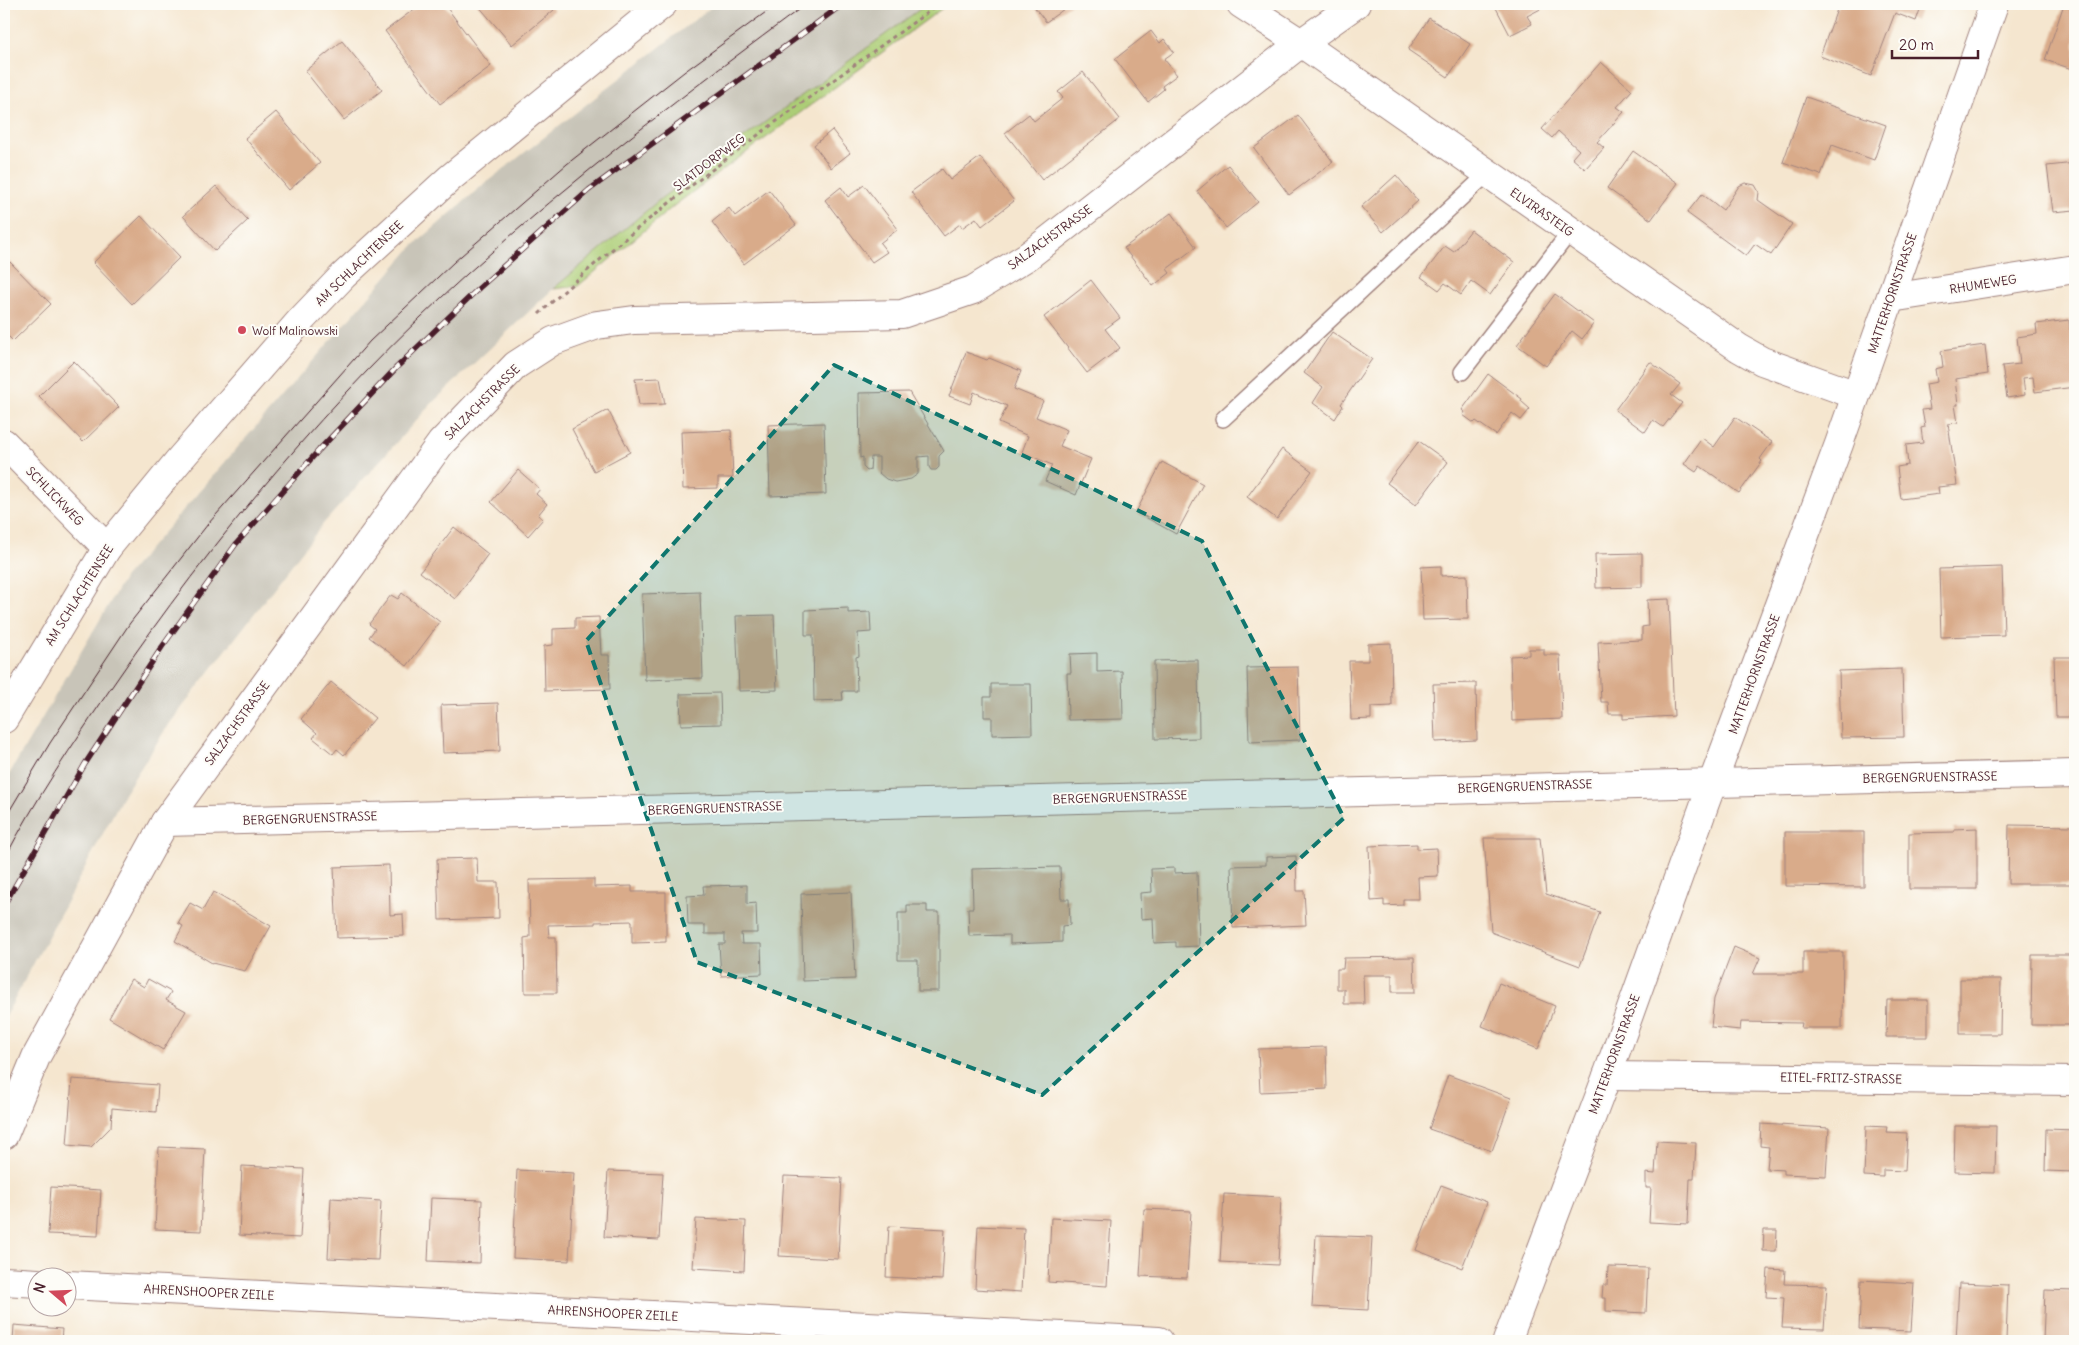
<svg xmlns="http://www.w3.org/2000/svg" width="2079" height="1345" font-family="Delius,sans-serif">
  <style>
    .industrial { fill: #c8c4b8 }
    .green { fill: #accd76; stroke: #7b7650 }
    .building { fill: #d9ab8a }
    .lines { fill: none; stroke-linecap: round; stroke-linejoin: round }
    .lane-casing { stroke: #a0827d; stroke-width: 18 }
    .street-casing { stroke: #a0827d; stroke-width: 30 }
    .path { stroke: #a0827d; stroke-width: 3; stroke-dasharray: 4 4; stroke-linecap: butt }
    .lane { stroke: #fff; stroke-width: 15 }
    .street { stroke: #fff; stroke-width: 28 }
    .tram { stroke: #4a1f2b; stroke-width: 1 }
    .rail-casing { stroke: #4a1f2b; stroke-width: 5.5 }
    .rail { stroke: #fdfcf7; stroke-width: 4; stroke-dasharray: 11; stroke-linecap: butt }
    .marked { fill: #0f766e; fill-opacity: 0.2; stroke: #0f766e; stroke-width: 4; stroke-dasharray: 10 6; stroke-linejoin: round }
    .poi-dot { fill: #d1495b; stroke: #fdfcf7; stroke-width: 2 }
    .labels { text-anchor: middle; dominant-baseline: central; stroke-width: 4; stroke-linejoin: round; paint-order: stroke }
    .street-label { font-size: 12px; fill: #4a1f2b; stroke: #fdfcf7 }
    .poi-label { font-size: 12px; fill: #4a1f2b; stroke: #fdfcf7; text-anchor: start }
  </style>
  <rect width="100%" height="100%" fill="#fdfcf7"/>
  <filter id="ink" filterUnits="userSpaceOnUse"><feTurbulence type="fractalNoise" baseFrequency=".02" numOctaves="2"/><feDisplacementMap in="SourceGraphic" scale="10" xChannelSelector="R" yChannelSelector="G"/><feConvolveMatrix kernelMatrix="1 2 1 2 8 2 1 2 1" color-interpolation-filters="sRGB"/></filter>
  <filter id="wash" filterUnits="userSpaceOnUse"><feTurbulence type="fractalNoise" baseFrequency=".0096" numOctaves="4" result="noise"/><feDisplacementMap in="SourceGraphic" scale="20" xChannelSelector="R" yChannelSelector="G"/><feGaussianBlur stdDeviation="1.12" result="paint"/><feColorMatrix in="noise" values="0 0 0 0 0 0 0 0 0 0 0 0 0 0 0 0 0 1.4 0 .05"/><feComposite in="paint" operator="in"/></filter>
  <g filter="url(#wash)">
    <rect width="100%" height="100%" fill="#f5e6cf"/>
    <path class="industrial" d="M715 4H927L664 196 553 289 431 404 323 524 167 727 124 794 4 1019V783L125 577 412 247 483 185Z"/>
    <path class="green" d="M927 4H948L675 205 578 286 553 289 664 196Z"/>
    <g id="blocks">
      <g class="building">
        <path d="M421 4H444L491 66 440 104 385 31Z"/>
        <path d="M477 4H549L554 10 512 45Z"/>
        <path d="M1032 4H1071L1046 22Z"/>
        <path d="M1494 4H1550L1527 16 1532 24 1510 35Z"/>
        <path d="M1839 4H1922L1916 21 1895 13 1871 76 1820 56Z"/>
        <path d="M2064 4H2075V70L2045 60Z"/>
        <path d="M1429 18 1470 44 1448 77 1408 50Z"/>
        <path d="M1151 31 1160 43 1164 39 1174 52 1164 59 1177 75 1162 86 1164 89 1148 102 1115 59Z"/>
        <path d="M342 41 382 90 344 120 305 71Z"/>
        <path d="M1601 62 1632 90 1617 107 1624 112 1597 142 1604 148 1585 169 1572 158 1579 150 1558 131 1552 138 1542 129Z"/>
        <path d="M1083 72 1120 119 1042 180 1005 133 1029 114 1034 121 1063 98 1058 92Z"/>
        <path d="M1806 97 1886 125 1874 160 1832 145 1821 175 1783 162Z"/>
        <path d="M276 112 320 163 289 190 245 138Z"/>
        <path d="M1298 115 1333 162 1289 195 1254 148Z"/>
        <path d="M832 130 850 153 831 168 814 145Z"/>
        <path d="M1633 151 1678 183 1651 220 1607 188Z"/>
        <path d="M980 157 1014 201 982 226 976 218 962 228 960 224 944 236 911 192 942 169 950 180Z"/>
        <path d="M2075 163V210L2053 212 2047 166Z"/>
        <path d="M1228 165 1258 202 1226 228 1197 191Z"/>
        <path d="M1396 175 1418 201 1383 232 1361 207Z"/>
        <path d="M1745 183 1755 185 1759 192 1758 200 1792 224 1771 255 1755 244 1746 256 1687 213 1702 194 1723 210 1739 186Z"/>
        <path d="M864 185 898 229 880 243 887 252 872 262 825 200 841 187 848 197Z"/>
        <path d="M216 186 248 220 215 251 183 216Z"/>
        <path d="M769 190 796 225 744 264 712 222 729 208 735 216Z"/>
        <path d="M1171 213 1196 247 1167 269 1170 273 1153 286 1124 248Z"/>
        <path d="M141 216 180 257 132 304 93 263Z"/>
        <path d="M1471 230 1514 262 1490 295 1471 281 1461 295 1445 283 1439 290 1421 277 1445 246 1454 252Z"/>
        <path d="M10 262 51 304 13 341 4 332V267Z"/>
        <path d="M1091 280 1120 318 1105 329 1120 348 1087 373 1044 317Z"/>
        <path d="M1555 294 1594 323 1582 339 1572 331 1546 366 1517 345Z"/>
        <path d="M2069 320 2070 330H2075V387L2035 392 2033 377 2023 378 2025 395 2007 398 2002 366 2020 364 2017 337 2037 334 2036 324Z"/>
        <path d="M1332 332 1372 359 1341 404 1343 406 1335 419 1313 403 1323 387 1304 373Z"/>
        <path d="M1985 345 1988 374 1955 379 1958 405H1955L1958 423 1948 424 1957 485 1938 487 1939 494 1901 499 1897 467 1908 465 1906 445 1923 443 1921 428 1925 427 1922 410 1930 409 1926 384 1937 382 1935 369 1943 367 1941 351Z"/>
        <path d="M966 352 987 360 989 358 1021 371 1014 389 1043 401 1036 417 1067 430 1060 446 1091 459 1076 495 1045 481 1052 465 1022 452 1028 436 999 423 1007 406 974 392 970 404 949 396Z"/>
        <path d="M74 361 119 407 83 442 39 396Z"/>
        <path d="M1650 362 1680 384 1671 395 1682 403 1663 427 1653 420 1645 432 1615 410Z"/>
        <path d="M1488 374 1522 399 1521 401 1530 409 1521 420 1512 413 1496 435 1476 421 1474 423 1463 415 1465 412 1462 410Z"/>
        <path d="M660 378 665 404 639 405 635 379Z"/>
        <path d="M909 392 944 451 939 456V467L936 470H931L929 467V456L918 457V474L911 479 895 482 886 479 879 473V457H871L870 470 867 471 863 467V457L860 458 859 393Z"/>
        <path d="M608 410 630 452 594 471 572 429Z"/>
        <path d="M1735 417 1772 442 1760 459 1762 461 1739 493 1700 466 1696 472 1684 464 1702 438 1714 447Z"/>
        <path d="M824 423 826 494 770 496 768 425Z"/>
        <path d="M731 430 733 478H718V488L683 489 681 432Z"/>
        <path d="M1419 441 1448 462 1416 505 1387 483Z"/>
        <path d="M1282 449 1312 471 1277 519 1247 497Z"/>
        <path d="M1162 462 1203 484 1176 534 1136 512Z"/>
        <path d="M518 470 540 489 536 494 547 504 538 515 543 519 528 536 491 502Z"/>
        <path d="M454 527 488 554 455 599 420 572Z"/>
        <path d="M1642 553V587L1596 588 1595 554Z"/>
        <path d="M1441 566V576L1467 575 1468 619 1423 620 1421 567Z"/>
        <path d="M2002 567 2004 635 1941 637 1939 569Z"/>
        <path d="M700 592 703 678 645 680 642 594Z"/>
        <path d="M402 593 440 622 407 666 369 637 375 629 369 624 391 595 398 599Z"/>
        <path d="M1669 599 1674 716 1623 719V714H1609L1608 702H1601L1598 642 1642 640V627L1648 626 1647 600Z"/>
        <path d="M848 608V613L870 612 871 632 858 633 859 656 856 657 857 691H842L843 700 814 701 813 635H805V610Z"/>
        <path d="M774 615 777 690 739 691 736 616Z"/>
        <path d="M599 617 601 655H609L610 689 545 691 544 646 553 645V629L575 628V618Z"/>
        <path d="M1391 643 1392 706 1371 707V719L1351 720 1349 661H1368V644Z"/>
        <path d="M1529 649H1544V655H1560L1562 719 1512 721 1510 656 1529 655Z"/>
        <path d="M1097 653V672L1122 671 1123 719 1068 720 1067 673H1071L1070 654Z"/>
        <path d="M2054 657H2075V717H2056Z"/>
        <path d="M1198 660 1199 738 1155 739 1154 661Z"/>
        <path d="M1298 667 1300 740 1249 742 1247 668Z"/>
        <path d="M1902 669 1904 737 1841 738 1839 671Z"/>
        <path d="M331 682 375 718 344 755 337 749 333 754 313 738 317 733 301 719Z"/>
        <path d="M1476 683 1477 740 1435 742 1433 684Z"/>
        <path d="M991 684H1031L1032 734 992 735V717H984V697H991Z"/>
        <path d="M720 693 721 724 681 725 680 694Z"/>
        <path d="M498 703 500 751 443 753 441 705Z"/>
        <path d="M2009 825 2075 826V884H2008Z"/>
        <path d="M1977 828V889H1909V833L1954 832V829Z"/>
        <path d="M1785 832H1864V887L1785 886Z"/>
        <path d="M1484 838H1540L1546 894 1600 912 1580 966 1491 932Z"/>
        <path d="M1417 844V849L1437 848 1438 876 1418 877 1419 899H1403V905L1384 906V900L1371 901 1369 846Z"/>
        <path d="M1296 856 1297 891H1304L1306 925 1233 928 1231 866 1266 865V857Z"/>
        <path d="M477 858 478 882H498L499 918 439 920 437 859Z"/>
        <path d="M389 865 390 915 403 914 404 936 337 938 334 867Z"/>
        <path d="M1060 867 1061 899H1069L1070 925 1062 926V942L1010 944V935L969 936 968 908H973L972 869Z"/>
        <path d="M1174 868V873L1197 872 1199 946 1176 947V942L1154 943 1153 918 1141 919 1140 893 1152 892 1151 869Z"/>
        <path d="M594 879V887L632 886V892H666V942L632 943V921L595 922V924L548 925 549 937H556L557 993H525L524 938 530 937 529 880Z"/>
        <path d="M747 885V904L756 903 757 933H741L742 944H761L762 974 721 976 719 944H725V934H705V925H688L687 896 704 895 703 886Z"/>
        <path d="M213 892 271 926 245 971 212 963 175 941 183 926 178 923 190 903 203 910Z"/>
        <path d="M851 892 855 979 803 981 801 894Z"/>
        <path d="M907 905H927V912H939V991H918V960H898V913H907Z"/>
        <path d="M1734 947 1760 958 1753 974H1803V952H1843L1842 1028H1801L1802 1023 1741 1022 1740 1030 1711 1027 1714 999Z"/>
        <path d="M2032 955H2072L2071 1025H2031Z"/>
        <path d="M1414 957 1415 992H1392V975H1363L1364 1004H1344V989H1337V969H1343L1344 958Z"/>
        <path d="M131 979 144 987 148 979 171 992 166 1000 186 1011 163 1050 109 1018Z"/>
        <path d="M1960 979H2001L2000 1034H1960Z"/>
        <path d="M1499 983 1555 1006 1538 1049 1482 1026Z"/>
        <path d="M1887 1000H1928V1037H1886Z"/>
        <path d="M1326 1047 1327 1089 1260 1092 1258 1049Z"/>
        <path d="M1448 1075 1511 1098 1492 1151 1429 1129Z"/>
        <path d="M72 1079 158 1085 156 1112 112 1108 111 1127 91 1147 67 1145Z"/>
        <path d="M1761 1124 1829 1128 1826 1176 1784 1174V1170L1767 1169 1769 1147 1760 1146Z"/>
        <path d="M1866 1126 1887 1127 1886 1132 1907 1133 1905 1171 1883 1170V1177L1864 1176Z"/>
        <path d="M1955 1126H1996L1995 1173 1954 1172Z"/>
        <path d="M2046 1129 2075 1130V1172L2045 1171Z"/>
        <path d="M1657 1141 1696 1143 1694 1179H1690L1688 1224 1649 1222 1651 1188H1646V1173L1655 1174Z"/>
        <path d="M159 1147 205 1149 201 1231 155 1229Z"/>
        <path d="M242 1166 304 1169 300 1238 239 1235Z"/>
        <path d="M517 1170 574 1173 569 1261 513 1258Z"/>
        <path d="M608 1171 663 1173 659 1240 604 1237Z"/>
        <path d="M784 1176 842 1178 838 1259 779 1256Z"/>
        <path d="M1441 1185 1487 1202 1462 1268 1416 1250Z"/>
        <path d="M51 1187 101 1190 98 1236 48 1234Z"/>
        <path d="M1224 1194 1281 1197 1278 1265 1220 1262Z"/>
        <path d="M331 1198 381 1201 378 1260 328 1258Z"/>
        <path d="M431 1198 482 1200 480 1263 428 1261Z"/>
        <path d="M1144 1209 1191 1211 1187 1278 1140 1276Z"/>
        <path d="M1051 1218 1111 1221 1107 1286 1048 1282Z"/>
        <path d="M696 1219 746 1221 744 1271 693 1268Z"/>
        <path d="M889 1226 945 1229 942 1280 886 1277Z"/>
        <path d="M978 1226 1024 1228 1021 1292 975 1289Z"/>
        <path d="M1764 1230H1777L1776 1251H1763Z"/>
        <path d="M1316 1235 1372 1237 1368 1310 1312 1307Z"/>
        <path d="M1608 1267 1648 1268 1646 1313 1606 1311V1298H1602L1603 1285H1607Z"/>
        <path d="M1768 1269 1785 1270 1784 1284 1827 1285 1824 1329 1782 1328 1784 1298 1766 1297Z"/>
        <path d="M1861 1280 1914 1283 1911 1331 1859 1329Z"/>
        <path d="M1959 1283 2008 1285 2006 1341H1956Z"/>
        <path d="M2045 1290 2075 1291V1341H2043Z"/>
        <path d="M14 1325 62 1329 61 1341H13Z"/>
      </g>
    </g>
  </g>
  <g filter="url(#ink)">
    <use href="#blocks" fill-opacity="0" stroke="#a0827d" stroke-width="1"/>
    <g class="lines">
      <defs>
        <g id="lane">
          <path d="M1462 372 1570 232"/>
          <path d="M1223 419 1487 174"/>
        </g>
        <g id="street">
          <path d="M1241 4 1301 43 1739 348 1762 361 1856 395"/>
          <path d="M1891 298 2075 269"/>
          <path d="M4 443 107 548"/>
          <path d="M4 719 107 548 180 459 300 321 343 276 450 178 663 4"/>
          <path d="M165 822 2075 774"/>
          <path d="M1607 1076 2075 1081"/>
          <path d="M4 1135 36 1057 165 822 441 443 516 365 553 341 597 325 634 320 902 314 973 290 1028 256 1301 43 1356 4"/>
          <path d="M4 1281 38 1283"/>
          <path d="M68 1285 1159 1341"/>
          <path d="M1507 1341 1607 1076 1705 803 1839 444 1994 4"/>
        </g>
      </defs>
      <use href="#lane" class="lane-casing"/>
      <use href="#street" class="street-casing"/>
      <path class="path" d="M539 314C663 199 802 103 939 4"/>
      <use href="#lane" class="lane"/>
      <use href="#street" class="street"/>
      <g class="tram">
        <path d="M4 820 50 743 130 623 208 524 370 341 454 262 567 164 684 72 777 4"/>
        <path d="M4 860C35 800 73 744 111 688 214 538 331 397 467 274 575 177 690 90 806 4"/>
      </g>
      <defs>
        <path id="rail" d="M4 905 85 764 162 647 236 544 319 450 397 367 479 288 589 190 843 4"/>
      </defs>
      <use href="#rail" class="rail-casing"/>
      <use href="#rail" class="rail"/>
    </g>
  </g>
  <path class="marked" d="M834 365 1202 541 1344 818 1042 1095 697 962 586 641Z"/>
  <circle class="poi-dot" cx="242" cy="330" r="5"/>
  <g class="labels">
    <g class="street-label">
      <text transform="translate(709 162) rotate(-37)">SLATDORPWEG</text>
      <text transform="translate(1542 212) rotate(35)">ELVIRASTEIG</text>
      <text transform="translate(1050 237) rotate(-36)">SALZACHSTRASSE</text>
      <text transform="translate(359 263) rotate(-44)">AM SCHLACHTENSEE</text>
      <text transform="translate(1983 284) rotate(-9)">RHUMEWEG</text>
      <text transform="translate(1892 293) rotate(-71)">MATTERHORNSTRASSE</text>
      <text transform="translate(482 402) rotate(-45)">SALZACHSTRASSE</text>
      <text transform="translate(55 496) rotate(46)">SCHLICKWEG</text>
      <text transform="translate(79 595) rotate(-58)">AM SCHLACHTENSEE</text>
      <text transform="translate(1754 674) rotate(-70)">MATTERHORNSTRASSE</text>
      <text transform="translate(237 723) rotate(-54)">SALZACHSTRASSE</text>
      <text transform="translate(1930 777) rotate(-1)">BERGENGRUENSTRASSE</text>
      <text transform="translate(1525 786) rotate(-2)">BERGENGRUENSTRASSE</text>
      <text transform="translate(1120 797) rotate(-2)">BERGENGRUENSTRASSE</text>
      <text transform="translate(715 808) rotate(-2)">BERGENGRUENSTRASSE</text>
      <text transform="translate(310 818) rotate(-2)">BERGENGRUENSTRASSE</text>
      <text transform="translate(1614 1054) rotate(-70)">MATTERHORNSTRASSE</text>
      <text transform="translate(1841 1078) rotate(1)">EITEL-FRITZ-STRASSE</text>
      <text transform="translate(209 1292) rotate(3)">AHRENSHOOPER ZEILE</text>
      <text transform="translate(613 1313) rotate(3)">AHRENSHOOPER ZEILE</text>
    </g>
    <g class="poi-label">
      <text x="252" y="330">Wolf Malinowski</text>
    </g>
  </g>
  <rect width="2079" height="1345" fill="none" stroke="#fdfcf7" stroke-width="20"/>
  <g transform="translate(52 1292) rotate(289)"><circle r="24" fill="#fdfcf7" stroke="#b5a4a5"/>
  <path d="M0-4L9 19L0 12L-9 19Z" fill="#d1495b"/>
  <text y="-8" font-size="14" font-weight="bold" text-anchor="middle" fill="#4a1f2b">N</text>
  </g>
  <path d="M1892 50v8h86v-8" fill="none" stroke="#4a1f2b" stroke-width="2.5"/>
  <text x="1899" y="50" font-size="15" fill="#4a1f2b" stroke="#fdfcf7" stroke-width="4" paint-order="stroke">20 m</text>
</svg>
